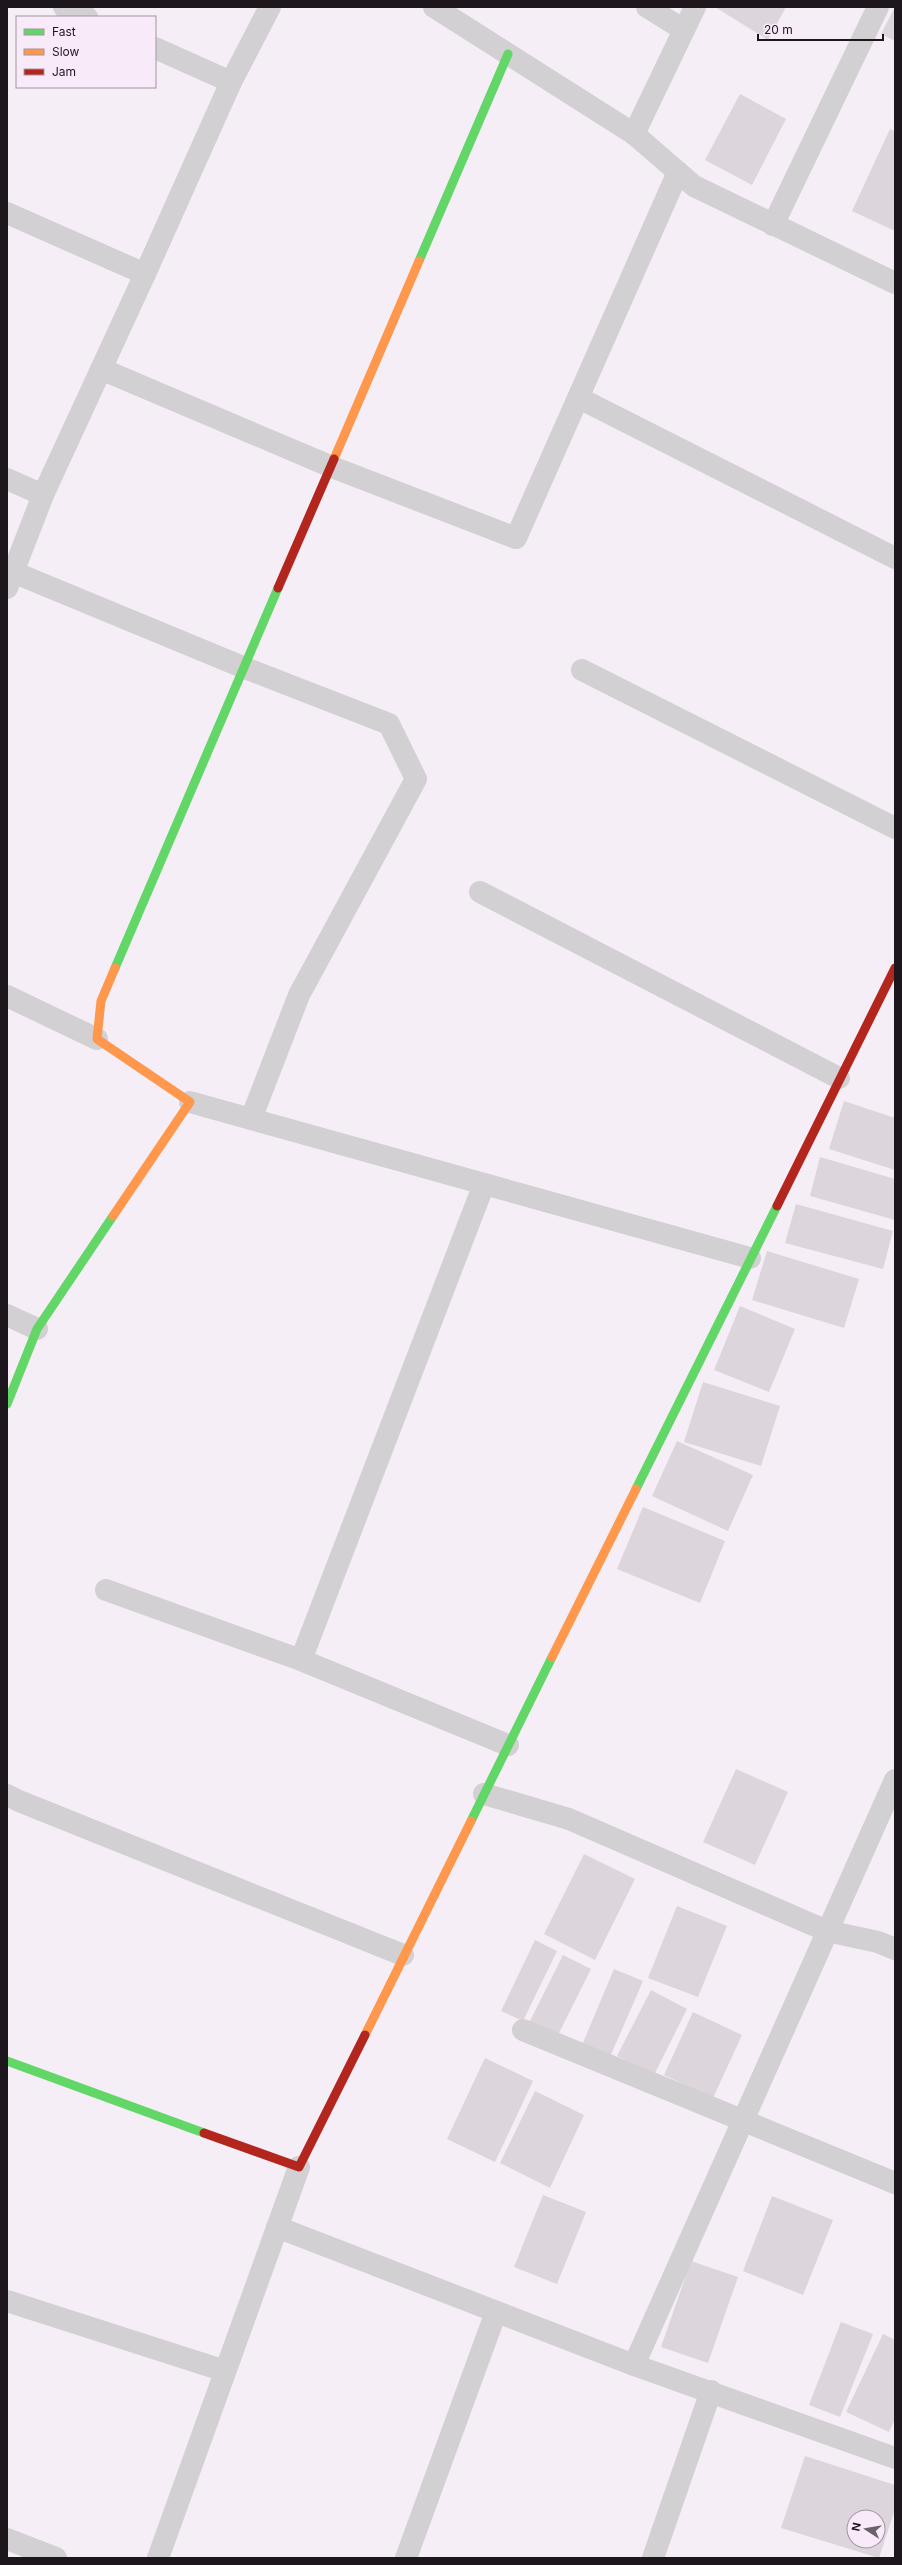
<svg xmlns="http://www.w3.org/2000/svg" width="902" height="2565" font-family="Inter,sans-serif">
  <style>
    .building { fill: #dcd5dc; fill-rule: evenodd }
    .lines { fill: none; stroke-linecap: round; stroke-linejoin: round }
    .street { stroke: #d2d0d2; stroke-width: 22 }
    .fast { stroke: #63d668; stroke-width: 9 }
    .slow { stroke: #ff974d; stroke-width: 9 }
    .jam { stroke: #b3261e; stroke-width: 9 }
  </style>
  <rect width="100%" height="100%" fill="#f6eef6"/>
  <g class="building">
    <path d="M715 7H786L768 40Z"/>
    <path d="M895 7V41L881 34Z"/>
    <path d="M740 94 786 119 752 185 705 160Z"/>
    <path d="M890 129 895 131V231L852 211Z"/>
    <path d="M844 1101 895 1118V1170L829 1149Z"/>
    <path d="M820 1157 895 1179V1220L810 1196Z"/>
    <path d="M796 1204 893 1231 883 1269 785 1243Z"/>
    <path d="M767 1251 859 1279 844 1328 752 1300Z"/>
    <path d="M740 1306 795 1329 769 1392 714 1370Z"/>
    <path d="M703 1382 780 1406 761 1466 684 1442Z"/>
    <path d="M677 1441 753 1475 728 1531 652 1496Z"/>
    <path d="M643 1507 725 1541 700 1603 617 1569Z"/>
    <path d="M736 1769 788 1792 755 1865 703 1842Z"/>
    <path d="M584 1854 635 1879 595 1960 544 1934Z"/>
    <path d="M677 1906 727 1926 698 1997 648 1978Z"/>
    <path d="M535 1940 557 1951 523 2021 501 2011Z"/>
    <path d="M563 1955 591 1969 556 2039 528 2025Z"/>
    <path d="M614 1969 643 1981 610 2057 582 2045Z"/>
    <path d="M651 1990 687 2009 654 2075 617 2056Z"/>
    <path d="M693 2012 742 2035 713 2098 664 2075Z"/>
    <path d="M485 2058 533 2081 495 2162 447 2139Z"/>
    <path d="M535 2091 584 2115 550 2188 500 2163Z"/>
    <path d="M543 2195 586 2212 557 2284 514 2267Z"/>
    <path d="M772 2196 833 2220 803 2295 743 2271Z"/>
    <path d="M691 2261 738 2277 708 2363 661 2347Z"/>
    <path d="M841 2322 873 2334 840 2417 809 2405Z"/>
    <path d="M883 2334 895 2340V2419L889 2432 846 2412Z"/>
    <path d="M805 2456 895 2485V2509L879 2558 781 2528ZM854 2517H878V2541H854Z"/>
  </g>
  <g class="lines">
    <g class="street">
      <path d="M64 7 87 17"/>
      <path d="M434 7 634 134 694 186 895 283"/>
      <path d="M647 7 684 30"/>
      <path d="M155 48 231 82"/>
      <path d="M634 134 695 7"/>
      <path d="M7 213 145 274"/>
      <path d="M773 225 878 7"/>
      <path d="M101 369 332 467 516 538 678 172"/>
      <path d="M579 398 895 558"/>
      <path d="M7 479 43 495"/>
      <path d="M13 572 245 668 389 724 416 779 299 995 251 1119"/>
      <path d="M7 588 43 495 145 274 231 82 270 7"/>
      <path d="M582 670 895 828"/>
      <path d="M480 892 839 1078"/>
      <path d="M7 996 97 1039"/>
      <path d="M190 1102 750 1258"/>
      <path d="M7 1315 37 1329"/>
      <path d="M106 1590 301 1660 508 1745"/>
      <path d="M301 1660 484 1184"/>
      <path d="M484 1794 569 1819 827 1931 878 1942 895 1949"/>
      <path d="M7 1795 19 1801 403 1955"/>
      <path d="M523 2030 895 2183"/>
      <path d="M277 2227 634 2365 895 2458"/>
      <path d="M7 2301 225 2371"/>
      <path d="M634 2365 895 1780"/>
      <path d="M7 2539 56 2558"/>
      <path d="M158 2558 299 2167"/>
      <path d="M406 2558 496 2312"/>
      <path d="M653 2558 711 2391"/>
    </g>
    <g class="fast">
      <path d="M419 261 508 54"/>
      <path d="M115 968 278 588"/>
      <path d="M7 1404 37 1329 113 1216"/>
      <path d="M636 1489 777 1206"/>
      <path d="M471 1821 552 1657"/>
      <path d="M7 2061 204 2133"/>
    </g>
    <g class="slow">
      <path d="M334 459 419 261"/>
      <path d="M113 1216 190 1102 97 1039 101 1001 115 968"/>
      <path d="M552 1657 636 1489"/>
      <path d="M365 2035 471 1821"/>
    </g>
    <g class="jam">
      <path d="M278 588 334 459"/>
      <path d="M777 1206 895 968"/>
      <path d="M204 2133 299 2167 365 2035"/>
    </g>
  </g>
  <rect width="902" height="2565" fill="none" stroke="#1d171d" stroke-width="16"/>
  <rect x="16" y="16" width="140" height="72" fill="#f9eaf9" stroke="#a196a1"/>
  <rect x="24" y="29" width="20" height="6" fill="#63d668" stroke="#a196a1"/>
  <text x="52" y="36" font-size="12" fill="#1d171d">Fast</text>
  <rect x="24" y="49" width="20" height="6" fill="#ff974d" stroke="#a196a1"/>
  <text x="52" y="56" font-size="12" fill="#1d171d">Slow</text>
  <rect x="24" y="69" width="20" height="6" fill="#b3261e" stroke="#a196a1"/>
  <text x="52" y="76" font-size="12" fill="#1d171d">Jam</text>
  <g transform="translate(866 2529) rotate(282)"><circle r="19" fill="#f9eaf9" stroke="#a196a1"/>
  <path d="M0-3L7 15L0 10L-7 15Z" fill="#696269"/>
  <text y="-6" font-size="11" font-weight="bold" text-anchor="middle" fill="#1d171d">N</text>
  </g>
  <path d="M758 34v6h125v-6" fill="none" stroke="#1d171d" stroke-width="2"/>
  <text x="764" y="34" font-size="12" fill="#1d171d" stroke="#f9eaf9" stroke-width="3" paint-order="stroke">20 m</text>
</svg>
